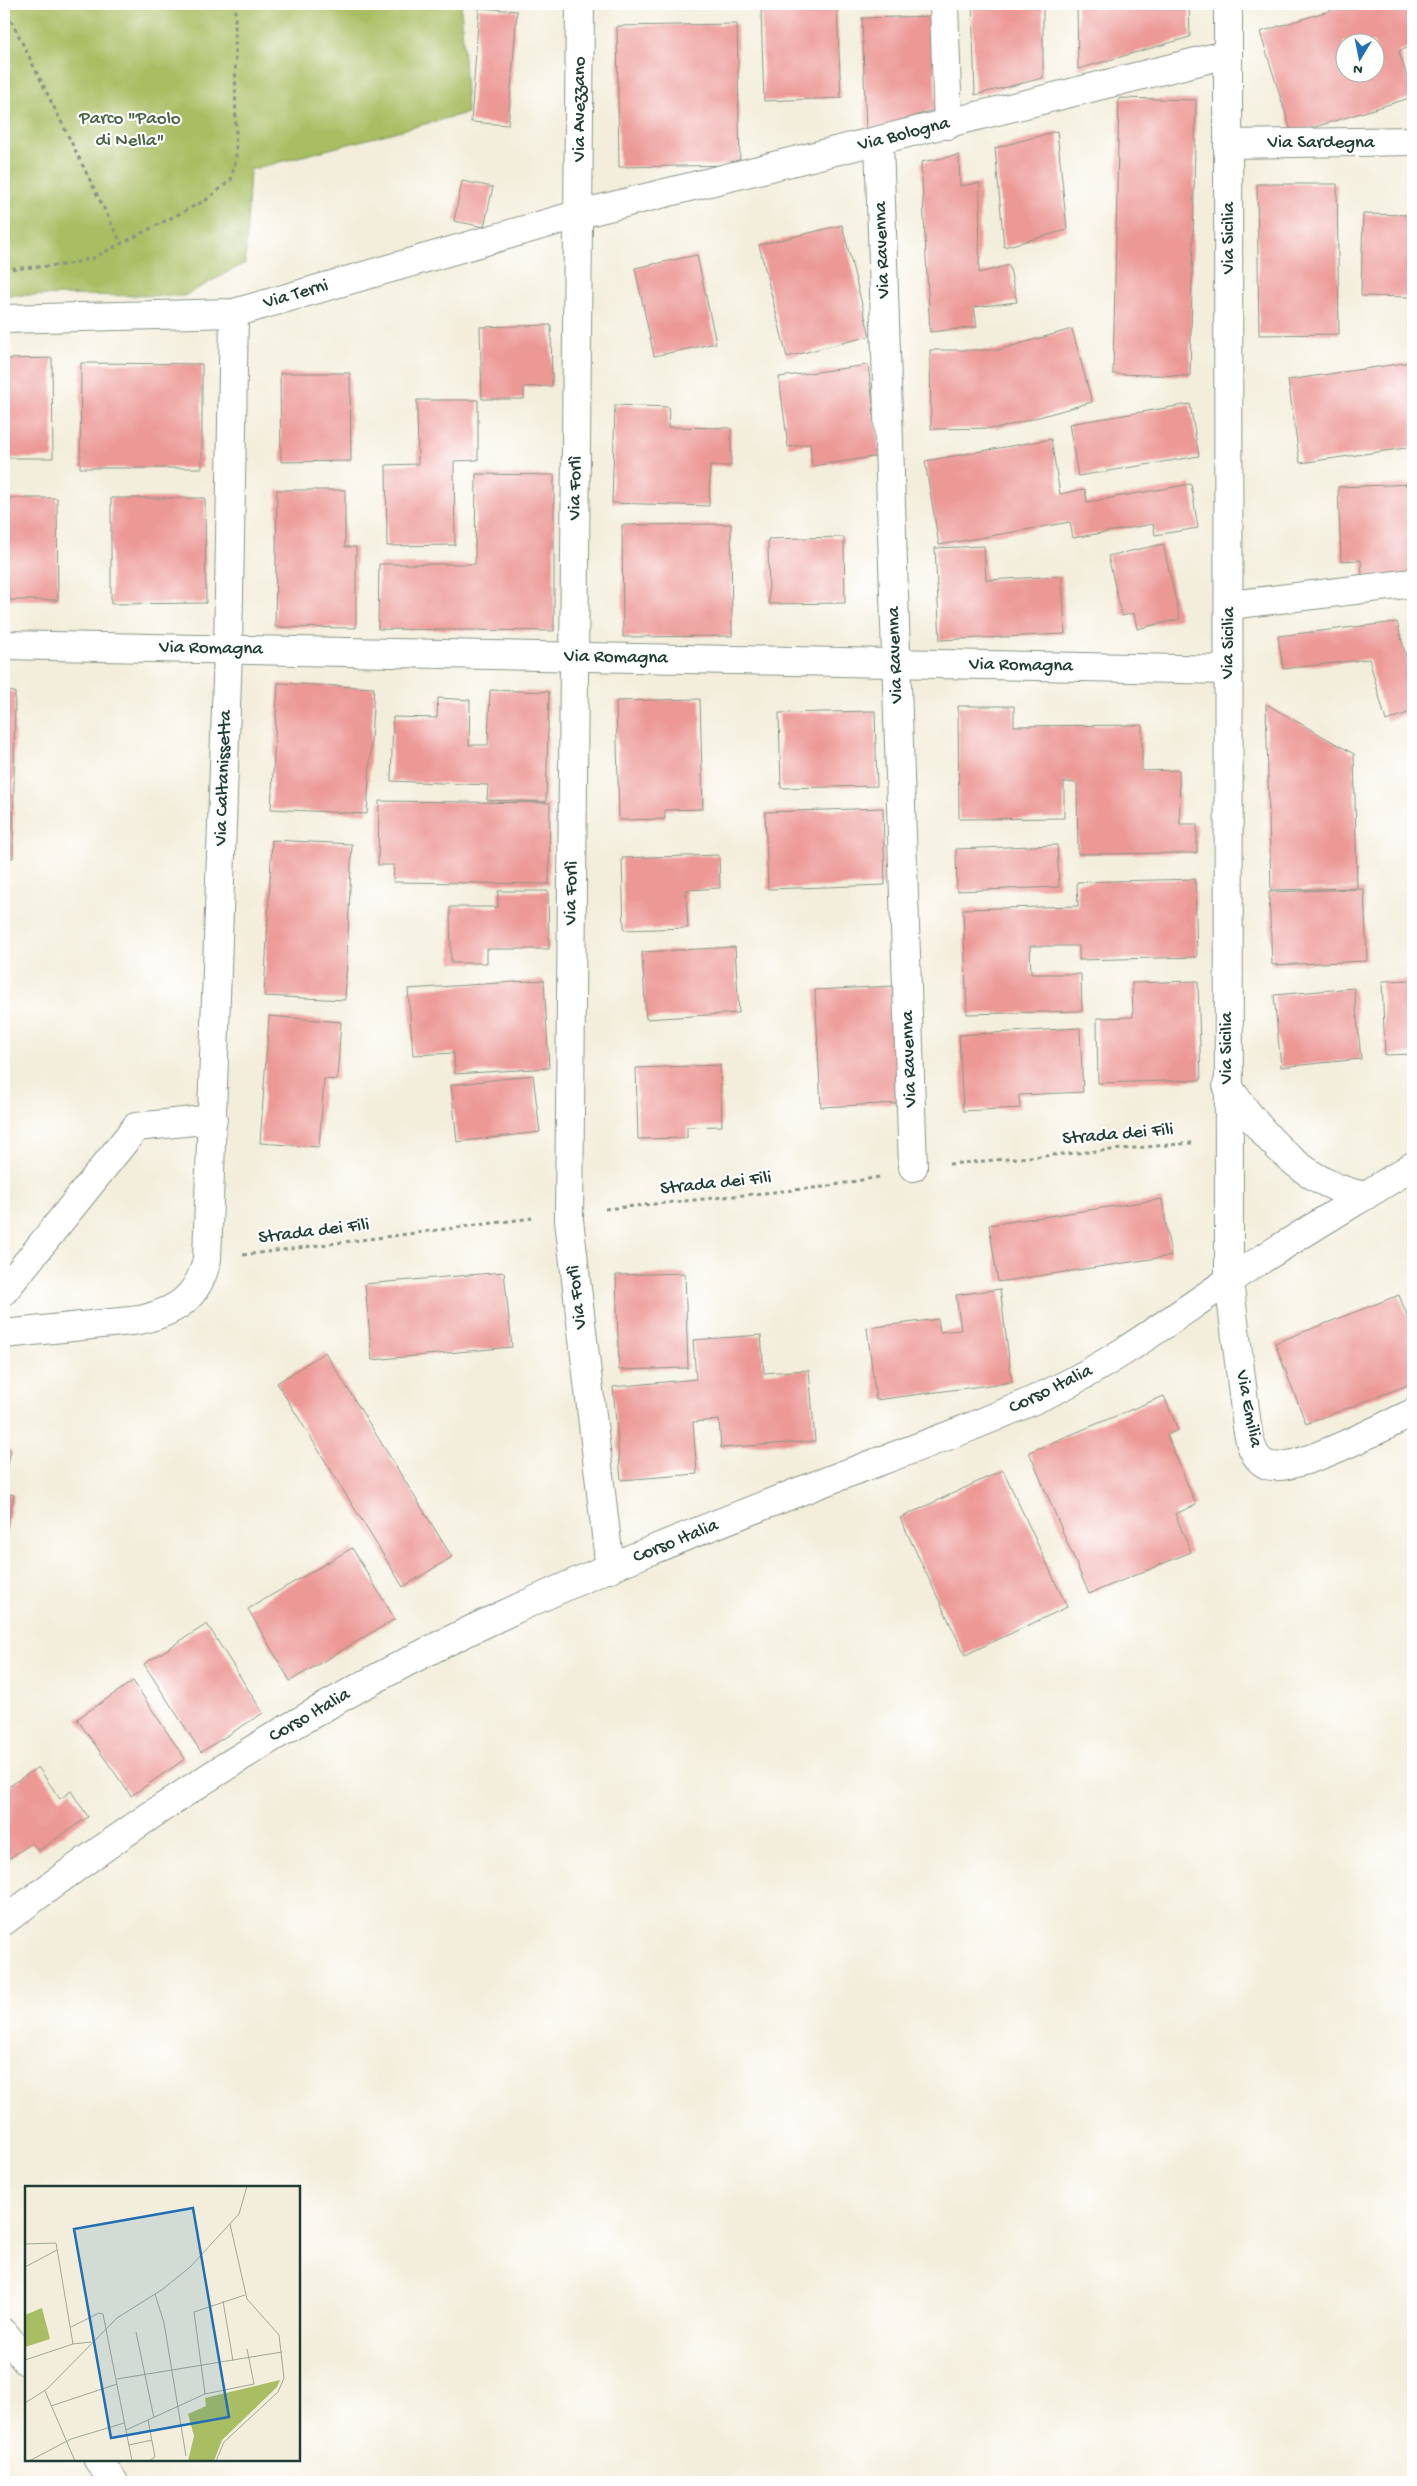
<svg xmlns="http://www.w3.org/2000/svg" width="1417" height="2486" font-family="'Gochi Hand',sans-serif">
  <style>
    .green { fill: #a9bd62; stroke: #647d4b }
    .building { fill: #ec9895; fill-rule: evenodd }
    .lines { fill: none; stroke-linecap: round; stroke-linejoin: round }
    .minor-casing { stroke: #899688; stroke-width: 30 }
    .path { stroke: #899688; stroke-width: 3; stroke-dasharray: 4 4; stroke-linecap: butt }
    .minor { stroke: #fff; stroke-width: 28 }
    .labels { text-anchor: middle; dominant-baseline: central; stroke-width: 4.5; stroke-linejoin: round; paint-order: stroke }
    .street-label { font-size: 19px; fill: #1f3d34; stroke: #fff }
    .park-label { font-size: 19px; fill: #486342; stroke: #fff }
    .inset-road { fill: none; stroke: #9ea798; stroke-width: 1 }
    .view { fill: #1f6fb2; fill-opacity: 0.15; stroke: #1f6fb2; stroke-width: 2.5 }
    .inset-edge { fill: none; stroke: #1f3d34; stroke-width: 2.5 }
  </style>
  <rect width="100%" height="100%" fill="#fff"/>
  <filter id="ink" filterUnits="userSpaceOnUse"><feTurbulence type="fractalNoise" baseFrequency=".02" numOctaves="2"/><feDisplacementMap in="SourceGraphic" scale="10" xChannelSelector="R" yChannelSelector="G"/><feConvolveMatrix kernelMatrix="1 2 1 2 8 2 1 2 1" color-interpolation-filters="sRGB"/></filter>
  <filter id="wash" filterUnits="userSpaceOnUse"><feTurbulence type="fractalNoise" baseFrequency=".0096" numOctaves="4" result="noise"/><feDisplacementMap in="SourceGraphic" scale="20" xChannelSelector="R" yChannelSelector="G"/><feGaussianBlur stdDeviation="1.12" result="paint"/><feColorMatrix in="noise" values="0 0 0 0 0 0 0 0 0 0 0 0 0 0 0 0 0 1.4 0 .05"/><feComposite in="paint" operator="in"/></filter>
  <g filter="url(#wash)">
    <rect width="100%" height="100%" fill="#f3eedb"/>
    <path class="green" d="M4 4H461L467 113 250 170 245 263 184 296 4 295Z"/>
    <g id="blocks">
      <g class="building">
        <path d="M972 4H1043V78L975 95Z"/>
        <path d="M1077 4H1189L1190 37 1078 69Z"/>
        <path d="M1351 4H1413V46L1399 51 1413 97 1292 134 1260 32ZM1344 42H1374V72H1344Z"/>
        <path d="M837 7 841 98 764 101 761 10Z"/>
        <path d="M479 8 517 11 508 125 471 122Z"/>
        <path d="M933 16 936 109 866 132 862 18Z"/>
        <path d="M737 24 740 165 619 167 617 26Z"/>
        <path d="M1119 98 1196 100 1190 376 1113 374Z"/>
        <path d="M1057 131 1067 230 1004 247 995 148Z"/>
        <path d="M959 155 960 186 980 183 979 273 1009 265 1017 302 974 307 977 327 930 332 921 162Z"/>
        <path d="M462 181 493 187 484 227 454 221Z"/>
        <path d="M1257 184H1337L1339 334 1259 335Z"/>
        <path d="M1363 214 1413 215V297L1361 296Z"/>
        <path d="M842 225 870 336 787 357 759 245Z"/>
        <path d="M697 255 716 343 654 356 635 268Z"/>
        <path d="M551 325 552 386 524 387V399H482L480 327Z"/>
        <path d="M1072 329 1092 402 1000 428 931 429 930 350H998Z"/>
        <path d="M52 358 53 458H4V359Z"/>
        <path d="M1411 362 1413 447 1300 463 1288 380Z"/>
        <path d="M81 363 202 364V468H80Z"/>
        <path d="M868 365 880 456 812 466 810 444 788 447 779 377Z"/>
        <path d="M280 373H350L351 461 281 462Z"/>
        <path d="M417 400H478V460L454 461 455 545 387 546 386 465 418 464Z"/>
        <path d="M1190 404 1199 456 1078 476 1069 424Z"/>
        <path d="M615 405 669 407 668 427 731 428V466H710L709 506 612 503Z"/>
        <path d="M1051 439 1060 494 1085 489 1087 502 1191 484 1198 528 1155 535 1153 524 1073 538 1070 522 939 545 925 461Z"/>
        <path d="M476 474 554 475V631L378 629 379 564H475Z"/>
        <path d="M1413 484V575L1362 576 1361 560 1341 561 1338 487Z"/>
        <path d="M277 490H345V547H356V628L275 627Z"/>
        <path d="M4 498H57L58 600H4Z"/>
        <path d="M111 498H205L206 603 111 604Z"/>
        <path d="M731 524 732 636 623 637 622 525Z"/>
        <path d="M844 537 845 603 769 604 768 539Z"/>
        <path d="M1163 544 1180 619 1137 629 1134 613 1122 616 1108 556Z"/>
        <path d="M984 546 986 580 1062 576 1065 634 940 640 935 548Z"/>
        <path d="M1397 622 1413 683V711L1386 721 1369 659 1283 669 1278 636Z"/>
        <path d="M278 683 374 688 367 814 271 809Z"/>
        <path d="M490 690 549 692 546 802 487 800 488 785 391 781 393 717 437 718 438 698 470 700 469 745H488Z"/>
        <path d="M4 691 15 692 13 858H4Z"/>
        <path d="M700 699 703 809 665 810V819L619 820 616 701Z"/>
        <path d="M1266 704 1354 754 1357 888 1271 890Z"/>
        <path d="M958 706H1014V726L1142 725V771L1179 770 1180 824H1197V853L1078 854 1077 783 1064 782V818L959 819Z"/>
        <path d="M875 711 877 786 781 788 779 713Z"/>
        <path d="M379 801 550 803 549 884 393 882 394 865H378Z"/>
        <path d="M883 808 885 885 768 889 765 812Z"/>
        <path d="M272 840 352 844 345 1000 264 996Z"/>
        <path d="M1057 845 1059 887 957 891 956 849Z"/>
        <path d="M719 855 720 888 686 890 688 928 624 930 622 858Z"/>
        <path d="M1195 879 1197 957 1079 960V946H1030L1031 974H1081L1082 1011 967 1014 963 909 1078 906 1077 882Z"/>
        <path d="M1364 889 1367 961 1272 965 1269 892Z"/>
        <path d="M498 891H548L549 949H487V963H451L450 907H498Z"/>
        <path d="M735 947 739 1013 646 1019 642 952Z"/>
        <path d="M544 980 549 1068 455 1074 454 1053 413 1055 408 989Z"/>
        <path d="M1413 980V1054L1385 1055 1382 981Z"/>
        <path d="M1198 981 1201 1080 1098 1083 1097 1018 1133 1017 1132 983Z"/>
        <path d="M893 986 900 1103 821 1107 815 990Z"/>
        <path d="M1354 988 1361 1059 1281 1067 1274 995Z"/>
        <path d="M269 1016 341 1022 337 1080 324 1079 319 1147 260 1143Z"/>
        <path d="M1080 1028 1083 1092 1019 1095 1020 1108 963 1111 959 1035Z"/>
        <path d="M720 1065 722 1126 687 1127V1138L638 1139 636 1068Z"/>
        <path d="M533 1075 540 1132 457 1142 451 1085Z"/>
        <path d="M1162 1199 1171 1256 998 1282 989 1225Z"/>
        <path d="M504 1272 512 1347 372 1360 365 1284Z"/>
        <path d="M685 1273 688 1368 619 1370 616 1275Z"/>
        <path d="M1000 1289 1012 1382 876 1400 867 1328 938 1319 940 1332 961 1330 956 1295Z"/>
        <path d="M1399 1295 1413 1331V1383L1306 1424 1275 1343Z"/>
        <path d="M761 1335 764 1373 809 1370 815 1441 721 1448 719 1420 693 1422 697 1474 621 1480 613 1387 696 1379 693 1340Z"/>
        <path d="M325 1352 452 1557 403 1587 277 1383Z"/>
        <path d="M1164 1396 1178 1430 1167 1435 1196 1505 1175 1514 1191 1552 1089 1594 1029 1452Z"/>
        <path d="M4 1448 11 1450 5 1479H4Z"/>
        <path d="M1003 1470 1067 1607 965 1655 900 1518Z"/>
        <path d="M4 1492 14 1495 5 1536H4Z"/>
        <path d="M352 1548 395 1619 290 1681 248 1609Z"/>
        <path d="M207 1624 263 1713 201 1752 144 1664Z"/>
        <path d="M133 1681 185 1759 131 1796 77 1719Z"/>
        <path d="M38 1767 60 1799 71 1791 88 1817 38 1851 32 1843 4 1862V1790Z"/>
      </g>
    </g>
  </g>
  <g filter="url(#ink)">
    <use href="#blocks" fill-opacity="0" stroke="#899688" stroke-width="1"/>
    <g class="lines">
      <defs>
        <g id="minor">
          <path d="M580 4 569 1220 610 1569"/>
          <path d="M944 4 948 125"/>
          <path d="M1228 4 1229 1281 1247 1426C1249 1440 1253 1459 1267 1465 1294 1475 1385 1425 1413 1413"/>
          <path d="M879 142 913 1167"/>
          <path d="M1229 144 1413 141"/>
          <path d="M4 319 234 313 580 214 1228 54"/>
          <path d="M1230 605 1413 583"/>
          <path d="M4 645 1228 670"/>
          <path d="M1227 1085C1261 1134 1304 1185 1365 1196"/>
          <path d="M4 1291 136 1127 213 1119"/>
          <path d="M4 1334 140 1320C177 1311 198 1298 207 1259L228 650 234 313"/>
          <path d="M4 1921C160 1802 326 1696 505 1614 597 1571 693 1533 788 1496 876 1461 965 1433 1051 1392 1114 1362 1170 1320 1228 1281 1289 1241 1352 1204 1413 1166"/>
          <path d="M4 2333 26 2361"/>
          <path d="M98 2460 114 2482"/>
        </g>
      </defs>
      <use href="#minor" class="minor-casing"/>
      <g class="path">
        <path d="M4 6 121 243"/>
        <path d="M4 269 65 265 93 258 206 200 231 180 236 159 235 4"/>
        <path d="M949 1164 1192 1143"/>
        <path d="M605 1209 823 1187 879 1177"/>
        <path d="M243 1255 532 1218"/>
      </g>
      <use href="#minor" class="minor"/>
    </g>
  </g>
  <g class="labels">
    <g class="street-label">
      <text transform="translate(580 109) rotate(-90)">Via Avezzano</text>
      <text transform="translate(904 135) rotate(-14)">Via Bologna</text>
      <text x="1321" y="143">Via Sardegna</text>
      <text transform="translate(1229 238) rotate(-90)">Via Sicilia</text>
      <text transform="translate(883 250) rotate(-92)">Via Ravenna</text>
      <text transform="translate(296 295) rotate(-16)">Via Terni</text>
      <text transform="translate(576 488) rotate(-89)">Via Forlì</text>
      <text transform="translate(1229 643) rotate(-89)">Via Sicilia</text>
      <text transform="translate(211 649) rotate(1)">Via Romagna</text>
      <text transform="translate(896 655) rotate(-92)">Via Ravenna</text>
      <text transform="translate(616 658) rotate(1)">Via Romagna</text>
      <text transform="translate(1021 666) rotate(1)">Via Romagna</text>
      <text transform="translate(224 778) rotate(-88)">Via Caltanissetta</text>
      <text transform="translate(572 893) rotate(-89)">Via Forlì</text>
      <text transform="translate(1227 1048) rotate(-90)">Via Sicilia</text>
      <text transform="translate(910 1059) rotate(-92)">Via Ravenna</text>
      <text transform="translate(1118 1135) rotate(-5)">Strada dei Fili</text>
      <text transform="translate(716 1184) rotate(-6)">Strada dei Fili</text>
      <text transform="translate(314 1232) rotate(-7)">Strada dei Fili</text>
      <text transform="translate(578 1297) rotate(-97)">Via Forlì</text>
      <text transform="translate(1051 1390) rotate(-26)">Corso Italia</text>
      <text transform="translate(1248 1409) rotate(79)">Via Emilia</text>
      <text transform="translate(676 1542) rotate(-22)">Corso Italia</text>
      <text transform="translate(310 1716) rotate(-30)">Corso Italia</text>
    </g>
    <g class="park-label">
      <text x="130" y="119">Parco "Paolo<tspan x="130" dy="22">di Nella"</tspan></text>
    </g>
  </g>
  <g transform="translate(25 2186)">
    <rect width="275" height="275" fill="#f3eedb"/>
    <path d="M17 122 25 153 0 161V129ZM255 194 252 201 197 254 189 275H163L169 250 163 228 181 220 180 212Z" fill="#a9bd62"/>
    <path class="inset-road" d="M0 58 31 57 48 158M0 81 32 64M130 108 139 137 161 270M198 115 208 175M46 141 74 127 78 128 107 275M111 146 129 232M0 174 48 158 66 156M92 193 257 166M20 205 50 275M180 208 169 126 220 109M0 217 22 203 92 132 138 103 165 81 214 28 222 0M26 220 92 198M123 234 130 271 124 275M101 244 180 208 229 198 222 163M125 245 156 239M104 259 127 254M4 275 46 253 99 237M191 275 199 256 253 206 259 192 254 149 222 113 205 38"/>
    <path class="view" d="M168 22 204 231 86 252 49 43Z"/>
    <rect width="275" height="275" class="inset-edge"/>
  </g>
  <rect width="1417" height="2486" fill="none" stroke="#fff" stroke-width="20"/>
  <g transform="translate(1360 58) rotate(190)"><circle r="24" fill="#ffffff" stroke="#a5b1ae"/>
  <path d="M0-4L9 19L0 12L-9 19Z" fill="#1f6fb2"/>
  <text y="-8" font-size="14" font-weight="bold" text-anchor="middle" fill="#1f3d34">N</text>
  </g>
</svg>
